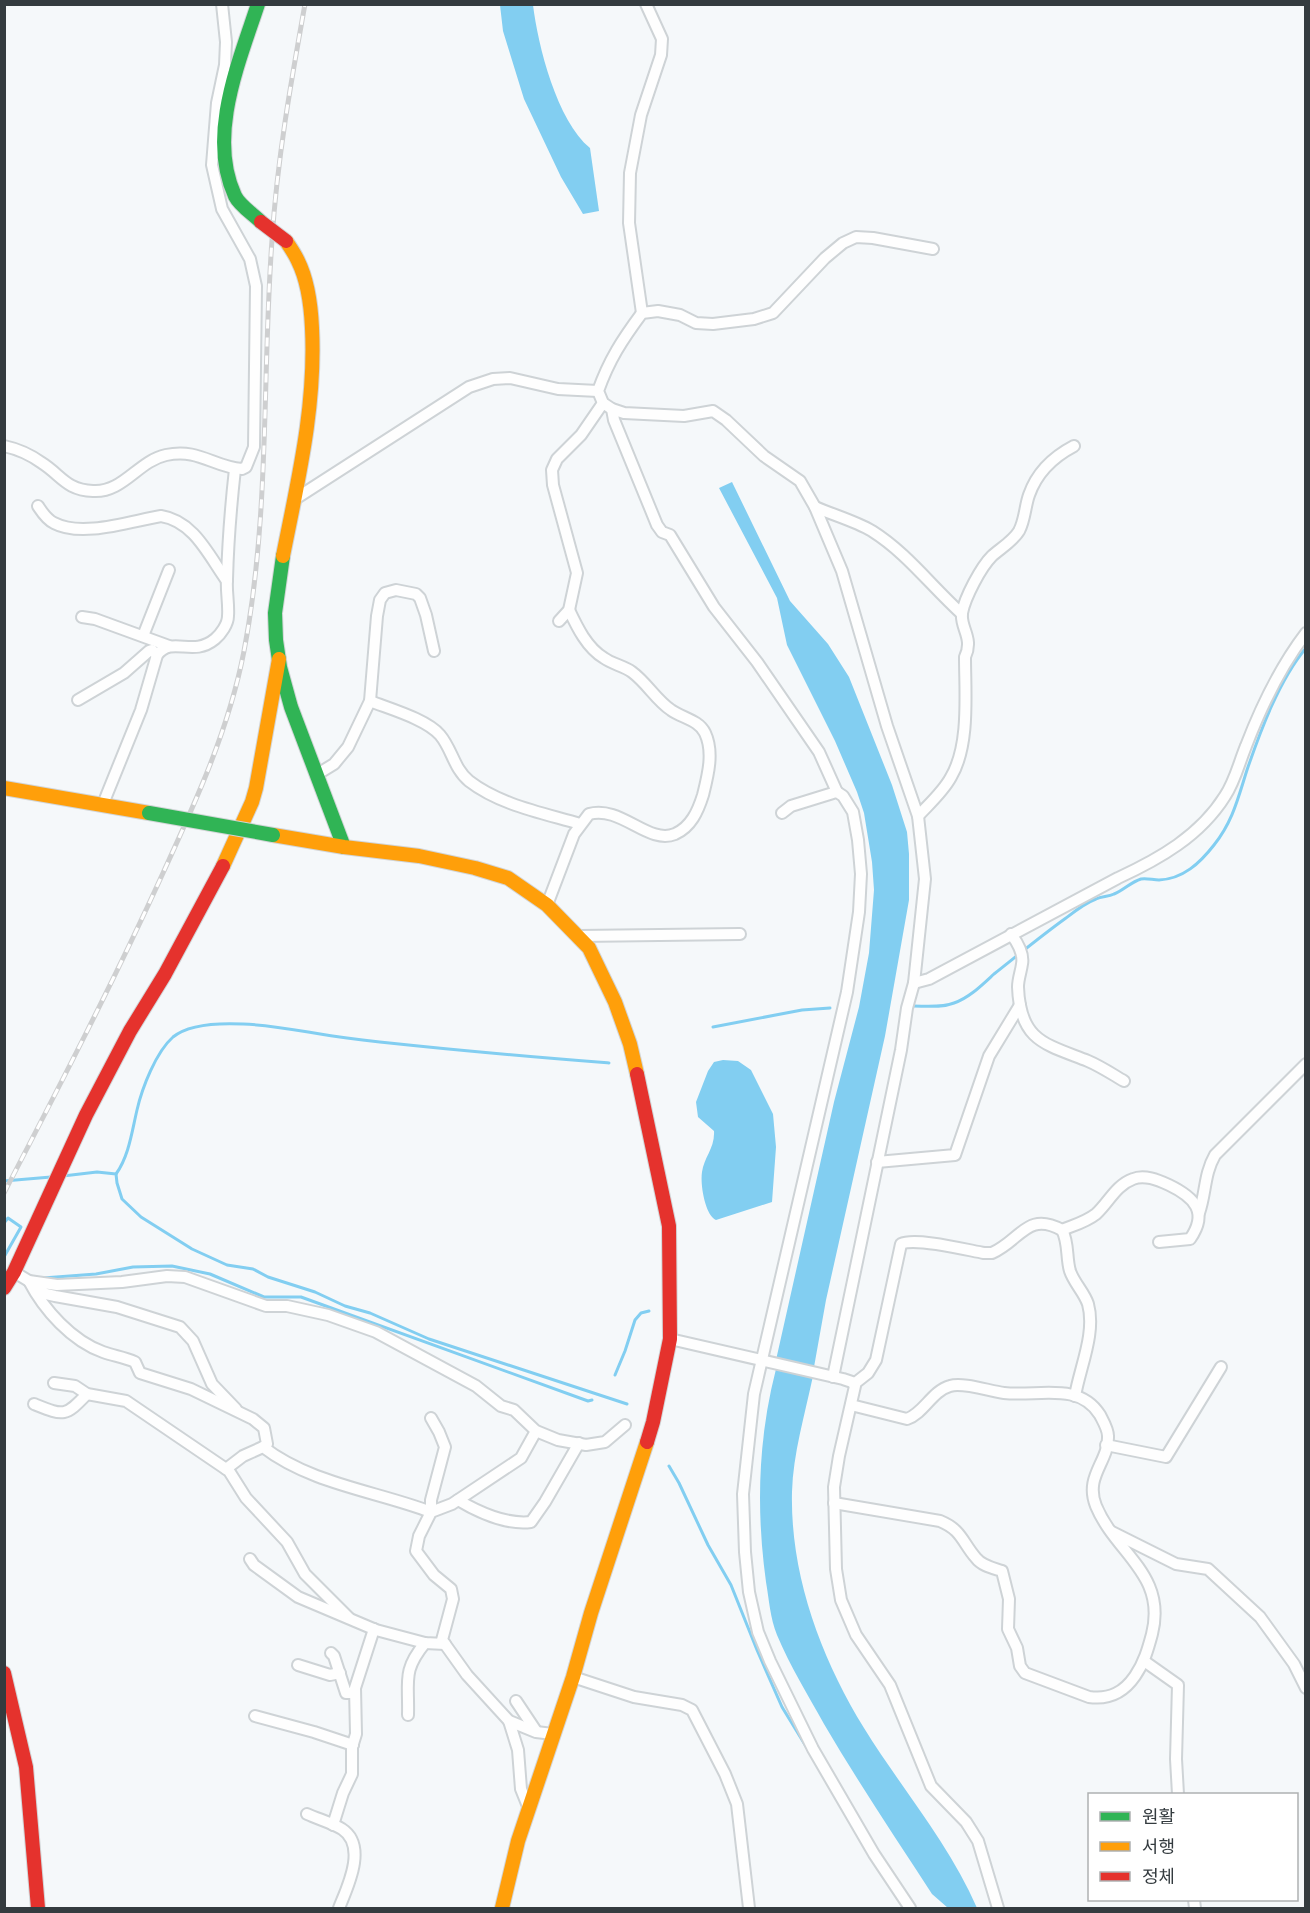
<svg xmlns="http://www.w3.org/2000/svg" width="1310" height="1913" font-family="Georgia,'Noto Sans KR',serif">
  <style>
    .water { fill: #82cef1 }
    .lines { fill: none; stroke-linecap: round; stroke-linejoin: round }
    .stream { stroke: #82cef1; stroke-width: 3 }
    .street-casing { stroke: #ced3d6; stroke-width: 14 }
    .fast-casing { stroke: #d2d5d7; stroke-width: 16 }
    .slow-casing { stroke: #d2d5d7; stroke-width: 16 }
    .jam-casing { stroke: #d2d5d7; stroke-width: 16 }
    .street { stroke: #fefefe; stroke-width: 10 }
    .fast { stroke: #30b455; stroke-width: 14 }
    .slow { stroke: #ff9f0a; stroke-width: 14 }
    .jam { stroke: #e5322d; stroke-width: 14 }
    .rail-casing { stroke: #cecfd0; stroke-width: 5 }
    .rail { stroke: #fff; stroke-width: 3; stroke-dasharray: 9; stroke-linecap: butt }
    .fast-bridge-casing { stroke: #d2d5d7; stroke-width: 16; stroke-linecap: butt }
    .jam-bridge-casing { stroke: #d2d5d7; stroke-width: 16; stroke-linecap: butt }
    .fast-bridge { stroke: #30b455; stroke-width: 14 }
    .jam-bridge { stroke: #e5322d; stroke-width: 14 }
  </style>
  <rect width="100%" height="100%" fill="#f5f8fa"/>
  <g class="water">
    <path d="M500 5H533C538 46 557 121 590 148L599 211 583 214 561 177 524 99 503 31Z"/>
    <path d="M732 482 790 601 828 644 849 677 892 785 907 832 909 854V900L885 1036 826 1300 814 1367 776 1360 834 1102 859 1007 869 953 874 890 872 862 864 813 857 792 835 741 787 645 777 598 719 488Z"/>
    <path d="M723 1060 738 1061 751 1070 773 1114 776 1147 772 1202 716 1220C705 1215 700 1184 702 1172 704 1157 715 1148 714 1131L698 1117 696 1102 708 1071 714 1062Z"/>
    <path d="M776 1369 813 1376C805 1414 793 1454 792 1492 790 1575 821 1658 864 1728 901 1788 949 1843 977 1908H948L932 1894C895 1837 858 1782 824 1724 808 1695 790 1666 777 1635 770 1618 769 1599 766 1582 756 1510 758 1439 776 1369Z"/>
  </g>
  <g class="lines">
    <g class="stream">
      <path d="M913 1006C926 1006 941 1008 954 1003 969 998 982 985 994 974 1018 955 1041 936 1066 918 1075 911 1085 903 1096 899 1102 896 1108 897 1114 894 1124 890 1131 882 1141 879 1147 878 1153 880 1159 880 1183 879 1200 863 1214 845 1233 821 1238 798 1247 770 1260 732 1279 680 1306 648"/>
      <path d="M713 1027 802 1010 830 1008"/>
      <path d="M116 1174C129 1156 132 1131 137 1110 142 1088 156 1052 173 1037 190 1023 222 1023 243 1024 278 1025 313 1034 347 1038 434 1049 522 1056 609 1063"/>
      <path d="M63 1176 97 1172 116 1174 117 1183 122 1199 141 1217 192 1249 227 1265 253 1269 268 1277 315 1292 345 1306 370 1313 429 1339 627 1404"/>
      <path d="M4 1181 51 1177"/>
      <path d="M4 1223 8 1218 21 1227 4 1257"/>
      <path d="M43 1278 96 1274 133 1267 172 1266 210 1274 264 1297H301L588 1401 592 1400"/>
      <path d="M615 1375 625 1351 635 1320 641 1313 649 1311"/>
      <path d="M669 1466 679 1483 708 1545 731 1585 757 1650 782 1707 807 1748"/>
    </g>
    <defs>
      <g id="street">
        <path d="M642 313 629 223 630 173 641 115 661 55 662 39 646 4"/>
        <path d="M612 409 614 420 657 525 662 532 670 535 714 607 757 662 819 752 837 792"/>
        <path d="M4 446C18 449 31 455 42 463 61 475 66 490 93 491 123 493 138 461 166 455 199 448 213 467 242 469L246 467 254 447 256 286 250 259 222 209 212 165 217 103 225 65 226 42 222 4"/>
        <path d="M295 499 469 387 493 379 510 378 558 389 598 391"/>
        <path d="M38 506C42 512 46 519 54 523 82 538 131 521 161 516 194 521 209 556 227 581"/>
        <path d="M815 507C833 515 855 521 872 531 907 553 931 586 962 614"/>
        <path d="M82 617 95 619 169 646"/>
        <path d="M559 621 569 610 577 573 553 485 552 470 557 459 581 435 603 403"/>
        <path d="M143 636 169 570"/>
        <path d="M78 700 124 673 149 651 152 650 157 655"/>
        <path d="M370 701C390 709 426 719 440 735 452 749 454 769 469 781 500 805 543 813 580 824"/>
        <path d="M316 775 334 764 348 747 370 701 377 616 380 600 385 593 396 590 416 594 420 598 426 615 434 651"/>
        <path d="M103 804 141 710 157 655C173 635 192 658 215 639 221 634 228 624 228 616 229 604 226 591 227 579 228 542 231 505 235 469"/>
        <path d="M782 813 791 806 833 793 837 792 843 796 853 812 858 840 861 874 859 912 847 992 754 1394 743 1494 745 1552 749 1592 758 1632 770 1661 813 1749 874 1854 910 1908"/>
        <path d="M918 816C929 804 943 792 951 777 970 745 965 693 965 657 974 638 960 628 962 613 965 597 981 567 992 556 1001 548 1013 541 1019 531 1025 520 1025 506 1029 495 1037 472 1053 457 1074 446"/>
        <path d="M547 905 574 834 589 814C621 805 648 845 675 834 691 827 698 811 703 795 708 775 714 752 705 733 699 720 682 718 671 710 656 700 647 683 632 672 624 666 612 664 604 658 587 648 577 627 569 610"/>
        <path d="M1011 934C1017 942 1024 954 1022 964 1021 972 1018 979 1018 987 1020 1041 1045 1044 1088 1061 1100 1066 1112 1074 1124 1081"/>
        <path d="M579 936 740 934"/>
        <path d="M914 983 929 979 1118 878C1159 859 1200 836 1225 796 1235 781 1239 763 1246 746 1261 707 1280 667 1306 633"/>
        <path d="M877 1162 955 1155 989 1056 1020 1005"/>
        <path d="M1199 1213C1206 1193 1204 1174 1215 1155L1306 1064"/>
        <path d="M1062 1230C1074 1225 1086 1222 1096 1214 1109 1202 1116 1185 1133 1179 1144 1174 1158 1180 1169 1185 1194 1197 1209 1212 1190 1239L1159 1242"/>
        <path d="M14 1272 29 1281 57 1285 122 1282 167 1276 185 1277 266 1306H287L328 1315 376 1332 476 1386 501 1406 514 1410 536 1431 558 1440 586 1445 605 1442 625 1425"/>
        <path d="M29 1281C44 1310 72 1341 103 1352 114 1356 124 1357 135 1362L140 1373 191 1389 253 1419 264 1428 267 1444 263 1447"/>
        <path d="M31 1283 46 1294 55 1296 117 1307 180 1327 193 1341 212 1384 236 1409"/>
        <path d="M670 1339 843 1379 852 1382 855 1386 839 1456 834 1487 836 1569 841 1600 856 1635 890 1685 931 1786 966 1822 978 1841 998 1908"/>
        <path d="M833 1377 901 1050 907 1008 914 983 925 879 918 816 887 726 842 571 815 507 800 481 764 456 726 420 713 411 684 416 624 413 612 409 603 403 598 391C609 360 622 340 642 313L658 311 680 315 696 323 713 324 754 319 773 313 825 258 843 243 856 237 873 238 933 249"/>
        <path d="M54 1383 75 1386 87 1394 126 1401 229 1471 246 1498 287 1542 305 1574 349 1618"/>
        <path d="M854 1384 868 1373 876 1360 901 1244C915 1237 967 1250 984 1253H992C1021 1240 1027 1211 1062 1230 1069 1243 1066 1258 1070 1271 1074 1283 1084 1292 1088 1304 1096 1333 1080 1367 1075 1396"/>
        <path d="M34 1404C64 1416 65 1417 87 1394"/>
        <path d="M536 1431 521 1458 452 1504 431 1512 419 1536 416 1551 434 1575 451 1589 453 1599 442 1640 467 1675 509 1721 536 1732 553 1734"/>
        <path d="M1106 1445 1166 1457 1221 1367"/>
        <path d="M226 1469 243 1456 263 1447C311 1484 376 1491 431 1512V1500L445 1447 439 1432 431 1418"/>
        <path d="M458 1500C478 1512 507 1525 531 1522L545 1502 579 1443"/>
        <path d="M834 1503 940 1521C962 1530 962 1542 976 1558 982 1566 993 1568 1002 1571L1009 1599 1008 1629 1017 1648 1020 1666 1025 1673 1089 1697C1110 1700 1124 1692 1135 1676 1144 1663 1148 1649 1152 1634 1167 1574 1116 1554 1096 1506 1084 1476 1109 1462 1108 1436 1108 1429 1103 1421 1100 1415 1079 1381 1037 1397 1004 1393 989 1391 963 1382 950 1386 932 1391 924 1413 907 1419L851 1405"/>
        <path d="M1112 1532 1176 1564 1208 1569 1260 1617 1294 1664 1306 1688"/>
        <path d="M250 1559 254 1565 298 1597 376 1630 425 1643 445 1644"/>
        <path d="M331 1653 334 1656 346 1693H355"/>
        <path d="M1144 1661 1178 1685 1176 1759 1178 1794"/>
        <path d="M298 1665 330 1675 340 1673"/>
        <path d="M573 1677 634 1697 682 1705 692 1710 725 1774 737 1804 749 1908"/>
        <path d="M516 1701 536 1731"/>
        <path d="M408 1715C409 1681 402 1671 425 1643"/>
        <path d="M255 1716 314 1732 353 1745"/>
        <path d="M509 1721 518 1750 521 1789 529 1809"/>
        <path d="M307 1814C318 1819 332 1823 342 1829 368 1846 347 1888 339 1908"/>
        <path d="M333 1825 343 1793 352 1774V1747L356 1734 355 1688 374 1629"/>
        <path d="M1194 1900 1195 1908"/>
      </g>
      <g id="fast">
        <path d="M258 4C239 62 207 136 235 196 240 206 253 214 261 222"/>
        <path d="M283 556 275 613 276 640 280 667 291 707 344 847"/>
      </g>
      <g id="slow">
        <path d="M283 556C298 480 316 406 312 328 311 306 308 281 298 261 295 254 290 247 286 241"/>
        <path d="M4 788 149 813"/>
        <path d="M273 835 344 847 419 856 475 868 508 878 547 905 589 948 615 1002 630 1044 637 1074"/>
        <path d="M223 866 252 802 256 788 279 659"/>
        <path d="M502 1908 518 1841 573 1677 591 1613 647 1442"/>
      </g>
      <g id="jam">
        <path d="M637 1074 669 1226 670 1339 653 1422 647 1442"/>
        <path d="M4 1288 14 1272 86 1115 130 1031 165 974 223 866"/>
        <path d="M4 1673 26 1767 38 1908"/>
      </g>
    </defs>
    <use href="#street" class="street-casing"/>
    <use href="#fast" class="fast-casing"/>
    <use href="#slow" class="slow-casing"/>
    <use href="#jam" class="jam-casing"/>
    <use href="#street" class="street"/>
    <use href="#fast" class="fast"/>
    <use href="#slow" class="slow"/>
    <use href="#jam" class="jam"/>
    <defs>
      <path id="rail" d="M4 1193C59 1087 114 981 163 873 196 801 229 729 244 651 270 515 262 377 272 240 277 160 291 82 305 4"/>
    </defs>
    <use href="#rail" class="rail-casing"/>
    <use href="#rail" class="rail"/>
    <defs>
      <path id="fast-bridge" d="M149 813 273 835"/>
      <path id="jam-bridge" d="M261 222 286 241"/>
    </defs>
    <use href="#fast-bridge" class="fast-bridge-casing"/>
    <use href="#jam-bridge" class="jam-bridge-casing"/>
    <use href="#fast-bridge" class="fast-bridge"/>
    <use href="#jam-bridge" class="jam-bridge"/>
  </g>
  <rect width="1310" height="1913" fill="none" stroke="#343b3f" stroke-width="12"/>
  <rect x="1088" y="1793" width="210" height="108" fill="#ffffff" stroke="#aeb1b2" stroke-width="1.5"/>
  <rect x="1100" y="1812" width="30" height="9" fill="#30b455" stroke="#aeb1b2" stroke-width="1.5"/>
  <text x="1142" y="1823" font-size="18" fill="#343b3f">원활</text>
  <rect x="1100" y="1842" width="30" height="9" fill="#ff9f0a" stroke="#aeb1b2" stroke-width="1.5"/>
  <text x="1142" y="1853" font-size="18" fill="#343b3f">서행</text>
  <rect x="1100" y="1872" width="30" height="9" fill="#e5322d" stroke="#aeb1b2" stroke-width="1.5"/>
  <text x="1142" y="1883" font-size="18" fill="#343b3f">정체</text>
</svg>
